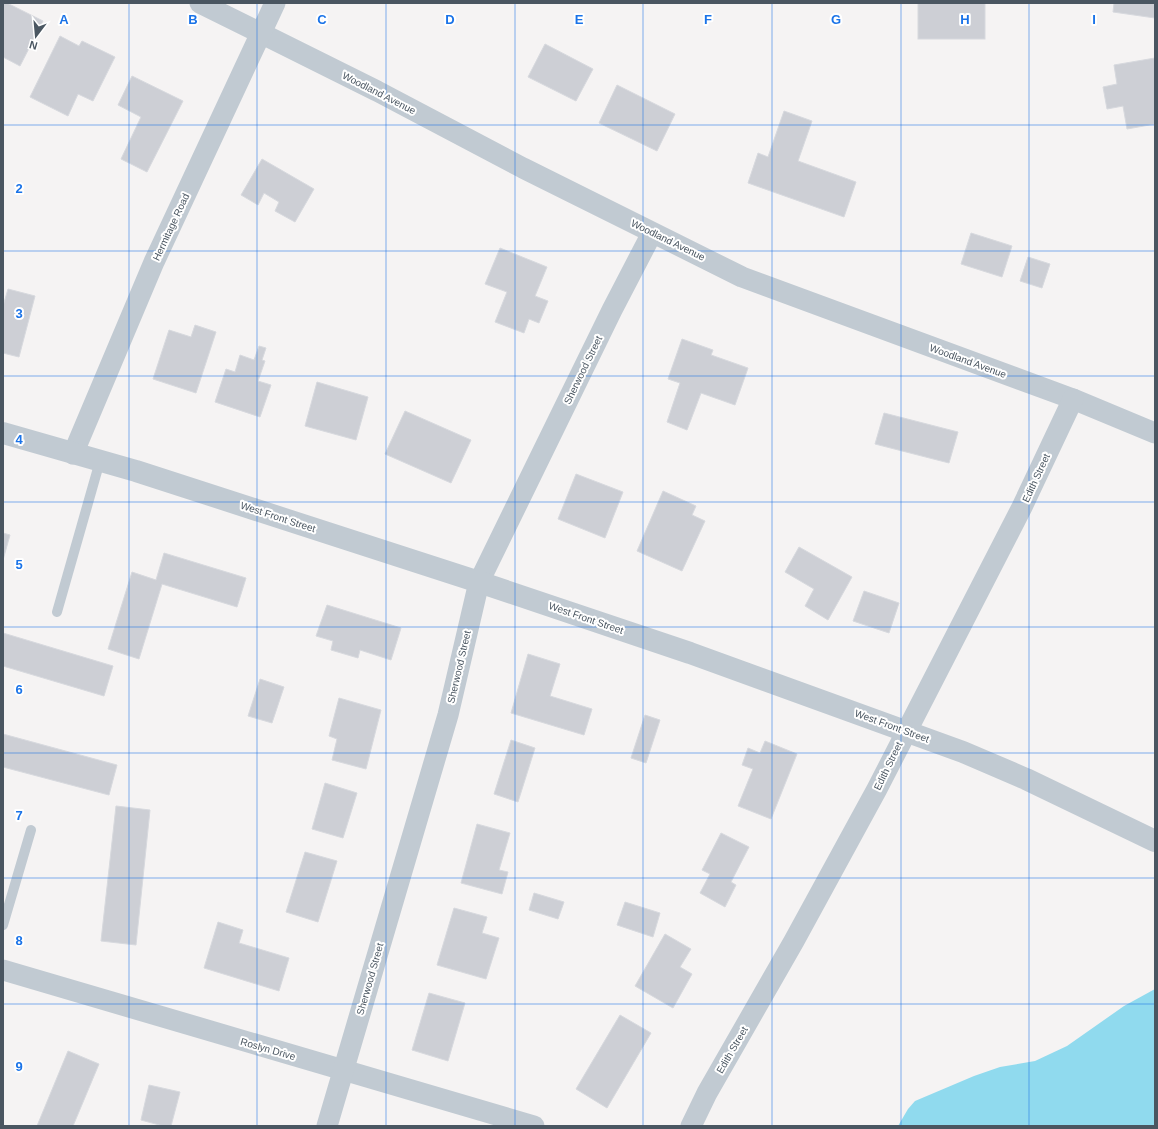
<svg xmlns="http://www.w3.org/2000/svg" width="1158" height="1129" font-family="Arial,sans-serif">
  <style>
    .water { fill: #90daee }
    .building { fill: #cdcfd5; stroke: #d7d9de }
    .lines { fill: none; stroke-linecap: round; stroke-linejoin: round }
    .service { stroke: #c1cad2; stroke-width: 10 }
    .minor { stroke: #c1cad2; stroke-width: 21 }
    .tertiary { stroke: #c1cad2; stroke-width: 22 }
    .grid { fill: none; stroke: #1a73e8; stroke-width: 1; stroke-opacity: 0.55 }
    .labels { text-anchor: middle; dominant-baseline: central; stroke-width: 4; stroke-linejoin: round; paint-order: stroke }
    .street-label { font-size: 10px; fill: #4a5661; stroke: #fff }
    .grid-label { font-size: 13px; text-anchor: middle; font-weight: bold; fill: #1a73e8; stroke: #fff; stroke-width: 4; stroke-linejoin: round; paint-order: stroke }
  </style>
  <rect width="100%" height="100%" fill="#f5f3f3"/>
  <path class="water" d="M1155 989V1126H898L908 1109 915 1101 974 1076 1000 1067 1035 1061 1067 1046 1124 1006Z"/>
  <g class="building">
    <path d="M3 3H7L43 21 20 66 3 57Z"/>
    <rect x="918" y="3" width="67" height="36"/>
    <path d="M1114 3H1155V18L1113 12Z"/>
    <path d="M60 36 79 46 82 41 115 57 93 101 78 94 68 116 30 97Z"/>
    <path d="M545 44 593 69 576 101 528 77Z"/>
    <path d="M1155 58V124L1127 129 1123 106 1107 109 1103 87 1117 84 1114 65Z"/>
    <path d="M132 76 183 101 147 172 121 159 141 117 118 105Z"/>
    <path d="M617 85 675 114 657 151 599 123Z"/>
    <path d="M784 111 812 121 798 161 856 182 844 217 748 183 758 153 768 157Z"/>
    <path d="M262 159 314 189 295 222 275 211 279 202 264 193 258 205 241 195Z"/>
    <path d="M971 233 1012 246 1002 277 961 264Z"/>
    <path d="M500 248 547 267 535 296 548 301 539 323 529 319 524 333 495 322 507 292 485 284Z"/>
    <path d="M1028 257 1050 264 1042 288 1020 281Z"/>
    <path d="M8 289 35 296 19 357 3 353V306Z"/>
    <path d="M195 325 216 332 196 393 153 379 169 330 191 337Z"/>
    <path d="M682 339 713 350 711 355 748 368 735 405 701 393 687 430 667 422 680 383 668 379Z"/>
    <path d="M259 346 266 348 262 360 265 361 258 381 271 385 260 417 215 402 226 369 235 372 240 355 254 360Z"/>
    <path d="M317 382 368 397 356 440 305 426Z"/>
    <path d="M405 411 471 440 451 483 385 454Z"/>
    <path d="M884 413 958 432 949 463 875 444Z"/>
    <path d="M576 474 623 492 605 538 558 519Z"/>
    <path d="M663 491 696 506 692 515 705 521 682 571 637 551Z"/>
    <path d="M3 533 10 535 3 560Z"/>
    <path d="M799 547 852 577 828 620 805 606 814 589 785 572Z"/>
    <path d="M164 553 246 578 237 607 162 584 139 659 108 649 132 572 156 580Z"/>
    <path d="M864 591 899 603 889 633 853 621Z"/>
    <path d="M327 605 401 628 391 660 360 650 358 658 331 650 333 641 316 636Z"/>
    <path d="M3 633 113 666 104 696 3 666Z"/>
    <path d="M528 654 560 664 550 696 592 709 584 735 511 713Z"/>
    <path d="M260 679 284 687 272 723 248 716Z"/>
    <path d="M339 698 381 710 366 769 332 760 337 739 329 736Z"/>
    <path d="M645 715 660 720 646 763 631 758Z"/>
    <path d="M3 734 117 765 109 795 3 767Z"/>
    <path d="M511 740 535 748 518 802 494 794Z"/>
    <path d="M765 741 797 754 771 819 738 806 753 769 742 765 748 748 760 753Z"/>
    <path d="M325 783 357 793 343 838 312 829Z"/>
    <path d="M116 806 150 810 136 945 101 941Z"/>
    <path d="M477 824 510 833 499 870 508 872 502 894 461 883Z"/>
    <path d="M721 833 749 847 731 882 736 885 725 907 700 893 710 874 702 870Z"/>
    <path d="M305 852 337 861 318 922 286 912Z"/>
    <path d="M534 893 564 902 558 919 529 910Z"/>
    <path d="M625 902 660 913 653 937 617 925Z"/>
    <path d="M454 908 487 917 482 933 499 938 486 979 437 965Z"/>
    <path d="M218 922 243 930 239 943 289 958 279 991 204 968Z"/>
    <path d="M665 934 691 949 680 967 692 974 673 1008 635 986Z"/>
    <path d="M429 993 465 1003 448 1061 412 1050Z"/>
    <path d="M620 1015 651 1033 607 1108 576 1089Z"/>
    <path d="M68 1051 99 1064 73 1126H37Z"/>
    <path d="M149 1085 180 1092 171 1126H163L141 1120Z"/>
  </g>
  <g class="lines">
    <g class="service">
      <path d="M57 612 100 461"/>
      <path d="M3 925 31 830"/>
    </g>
    <g class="minor">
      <path d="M200 3 377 91 523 168 742 277 1073 399 1155 433"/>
      <path d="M73 454 154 262 275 3"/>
      <path d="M3 970 534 1126"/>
      <path d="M327 1126 448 715 479 582 612 310 652 233"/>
      <path d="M691 1126 707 1093 794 941 877 789 1022 507 1073 399"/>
    </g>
    <path class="tertiary" d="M3 433 136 471 479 582 690 653 963 752 1026 779 1155 841"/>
  </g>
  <path class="grid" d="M129 3V1126M257 3V1126M386 3V1126M515 3V1126M643 3V1126M772 3V1126M901 3V1126M1029 3V1126M3 125H1155M3 251H1155M3 376H1155M3 502H1155M3 627H1155M3 753H1155M3 878H1155M3 1004H1155"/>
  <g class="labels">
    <g class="street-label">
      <text transform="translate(379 93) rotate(27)">Woodland Avenue</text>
      <text transform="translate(171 227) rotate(-65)">Hermitage Road</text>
      <text transform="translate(668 240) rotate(26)">Woodland Avenue</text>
      <text transform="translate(968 361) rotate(20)">Woodland Avenue</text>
      <text transform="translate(583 370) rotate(-64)">Sherwood Street</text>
      <text transform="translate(1036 478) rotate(-65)">Edith Street</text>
      <text transform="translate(278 517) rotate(18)">West Front Street</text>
      <text transform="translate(586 618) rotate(19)">West Front Street</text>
      <text transform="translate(459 667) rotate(-77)">Sherwood Street</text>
      <text transform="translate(892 726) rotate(20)">West Front Street</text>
      <text transform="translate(888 766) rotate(-64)">Edith Street</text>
      <text transform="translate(370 979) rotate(-74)">Sherwood Street</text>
      <text transform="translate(268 1049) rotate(16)">Roslyn Drive</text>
      <text transform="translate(732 1050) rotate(-60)">Edith Street</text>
    </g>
  </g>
  <g class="grid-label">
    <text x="64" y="24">A</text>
    <text x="193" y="24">B</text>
    <text x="322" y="24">C</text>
    <text x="450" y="24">D</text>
    <text x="579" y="24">E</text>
    <text x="708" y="24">F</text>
    <text x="836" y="24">G</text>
    <text x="965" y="24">H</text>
    <text x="1094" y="24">I</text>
    <text x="19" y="193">2</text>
    <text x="19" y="318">3</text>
    <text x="19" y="444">4</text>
    <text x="19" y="569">5</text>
    <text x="19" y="694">6</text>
    <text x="19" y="820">7</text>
    <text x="19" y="945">8</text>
    <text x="19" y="1071">9</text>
  </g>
  <rect width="1158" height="1129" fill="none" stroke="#4a5661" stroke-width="8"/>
  <g transform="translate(36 36) rotate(196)" stroke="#ffffff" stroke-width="3" paint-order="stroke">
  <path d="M0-3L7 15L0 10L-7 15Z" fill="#4a5661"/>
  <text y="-6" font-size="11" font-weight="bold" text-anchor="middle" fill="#4a5661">N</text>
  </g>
</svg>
